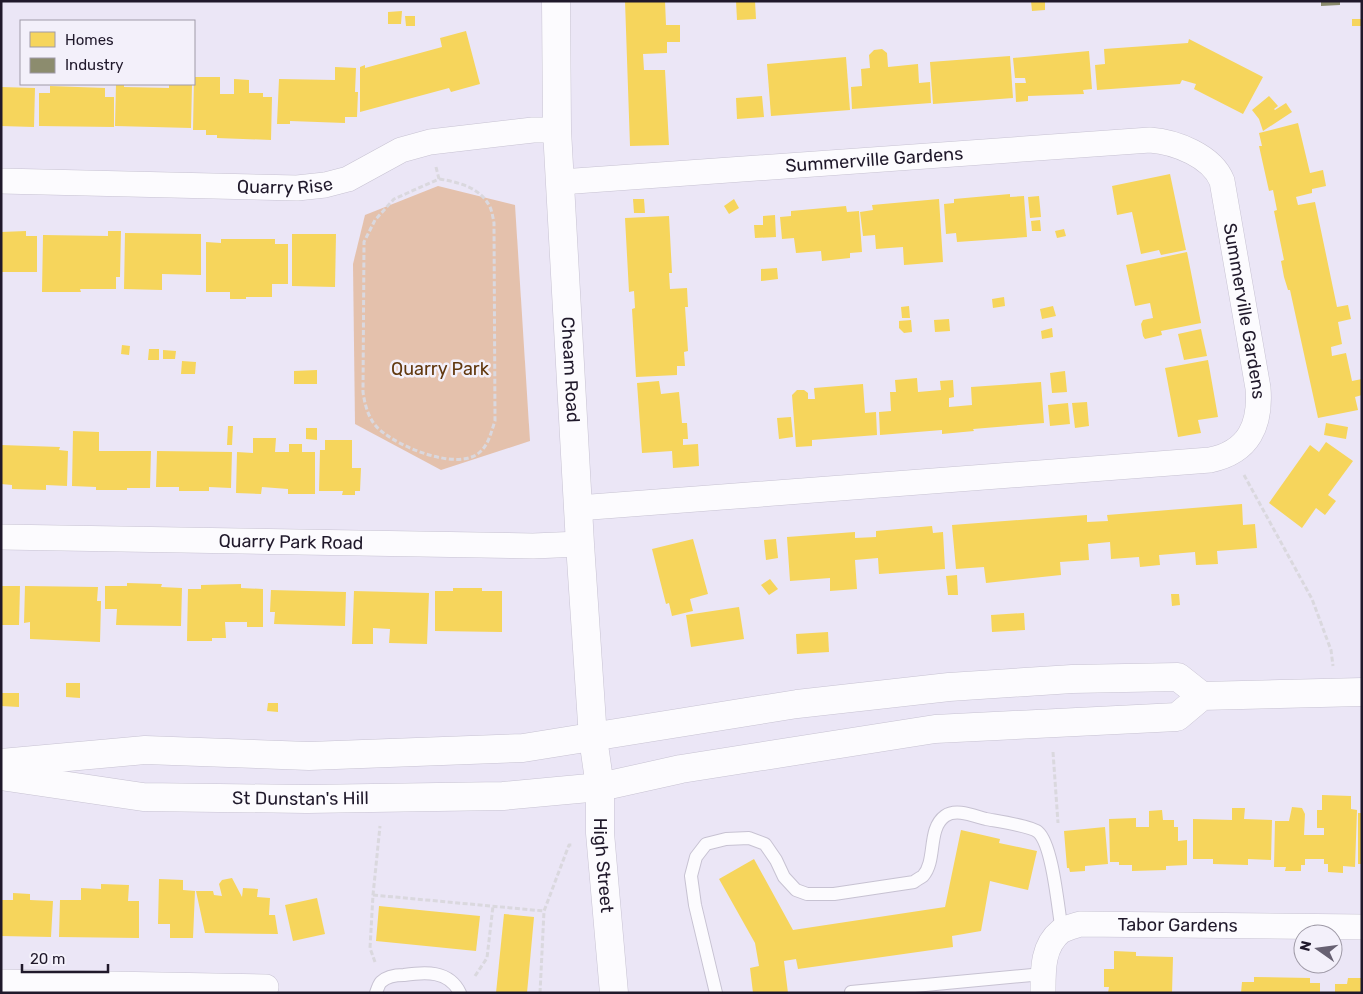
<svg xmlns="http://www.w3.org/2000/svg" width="1363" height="994" font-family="Rubik,sans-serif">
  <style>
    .green { fill: #e4c1ac }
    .homes { fill: #f6d55c }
    .industry { fill: #8c8c6e }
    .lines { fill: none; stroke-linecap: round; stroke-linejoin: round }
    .lane-casing { stroke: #c7c2d2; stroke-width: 14 }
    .street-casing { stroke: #c7c2d2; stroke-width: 26 }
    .highway-casing { stroke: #c7c2d2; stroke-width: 29 }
    .path { stroke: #dad8de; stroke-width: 3; stroke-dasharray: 5 2.5; stroke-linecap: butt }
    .lane { stroke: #fcfbfe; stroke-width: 12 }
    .street { stroke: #fcfbfe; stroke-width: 25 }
    .highway { stroke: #fcfbfe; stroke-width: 28 }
    .labels { text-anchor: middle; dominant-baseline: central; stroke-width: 5; stroke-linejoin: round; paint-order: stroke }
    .street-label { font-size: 18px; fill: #20192b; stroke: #f3f0fa }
    .park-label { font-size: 18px; fill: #61380e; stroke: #f3f0fa }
  </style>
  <rect width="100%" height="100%" fill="#ebe6f6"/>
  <path class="green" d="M438 186 515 205 530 441 441 470 355 424 353 264 365 215Z"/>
  <g class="homes">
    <path d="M625 1H665L666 25H680V42H667V53L643 54 644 70H665L669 145 630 146Z"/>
    <path d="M736 1H755L756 19 737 20Z"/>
    <path d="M1031 1H1045V10L1032 11Z"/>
    <path d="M402 11 401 24H388V12Z"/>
    <path d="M405 16H415V26H406Z"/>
    <rect x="1352" y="19" width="10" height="7"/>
    <path d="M466 31 480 84 451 92 449 88 360 112V67L365 65V68L442 47 440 38Z"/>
    <path d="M1189 39 1263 77 1243 114 1194 89 1196 84 1182 80 1180 84 1097 90 1095 65 1105 64 1104 49 1188 43Z"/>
    <path d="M882 49 887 53 888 67 918 64 919 83 930 82 931 103 852 109 851 87 862 86 861 69 870 68 869 55 874 50Z"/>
    <path d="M1089 51 1092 89 1083 90 1084 94 1028 96V101L1016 102 1015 83H1026L1025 78H1015L1013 58Z"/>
    <path d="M1010 56 1013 98 933 104 930 62Z"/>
    <path d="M846 57 850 110 771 116 767 64Z"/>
    <path d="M335 67 356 68 355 92H358L357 117H345V123L290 121V124H277L279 79 335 80Z"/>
    <path d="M194 77H220V94H234V79L249 80V93H263V97H272L271 140 217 138V135H206V130H193Z"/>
    <path d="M116 84H124V87L169 88V84H192L191 128 115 126Z"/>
    <path d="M50 86 105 88V97H114V127L39 126V93H50Z"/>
    <path d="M1 87 35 88 34 127 1 126Z"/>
    <path d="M762 96 764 117 737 119 736 98Z"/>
    <path d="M1269 96 1278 106 1274 109 1275 110 1286 103 1292 112 1263 131 1259 119 1252 110Z"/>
    <path d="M1298 123 1310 173 1323 170 1326 186 1312 189V193L1296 197 1298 205 1315 202 1337 307 1348 305 1351 319 1338 322 1342 344 1331 347 1332 356 1346 353 1352 381 1362 379V395L1355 397 1358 410 1318 418 1290 290H1288L1284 277 1281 261 1284 260 1274 211 1277 210 1273 190 1269 191 1259 146H1262L1259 133Z"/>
    <path d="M1170 174 1186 250 1161 255 1159 250 1141 254 1132 212 1117 215 1112 186Z"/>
    <path d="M1010 194V197L1024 196 1027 237 957 242 956 233 946 234 944 204 954 203V199Z"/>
    <path d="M1039 196 1041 217 1030 218 1028 197Z"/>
    <path d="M633 199H644L645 213H634Z"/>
    <path d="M734 199 739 208 729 214 724 206Z"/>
    <path d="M939 199 943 262 904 265 903 247 876 249 875 235 863 236 860 212 873 210 872 205Z"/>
    <path d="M846 206 847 212 859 211 862 252 850 253V258L822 261 821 251 796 253 794 238 782 239 780 217 791 216V211Z"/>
    <path d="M775 215 776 237 755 238 754 225H763V216Z"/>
    <path d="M669 216 672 273H669L670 289 687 288 688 307H685L688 351 684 352 685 366H677V375L636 377 632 309 635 308 634 291 629 292 625 218Z"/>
    <path d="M1040 220 1041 231H1032L1031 221Z"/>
    <path d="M1064 229 1066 236 1057 238 1055 231Z"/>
    <path d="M26 231V236H37V272H1V232Z"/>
    <path d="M108 231H121L120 277H116V289H80L81 292H42L43 235 108 236Z"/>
    <path d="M125 233 201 234V275L162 274V290L124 289Z"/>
    <path d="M292 234H336L335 287 292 286Z"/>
    <path d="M221 239H275V244H288V284H272V297H246V299H230V292H206V242L221 243Z"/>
    <path d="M1187 252 1201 323 1161 331 1162 335 1145 339 1143 336 1141 324 1143 320 1153 318 1150 303 1135 306 1126 265Z"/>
    <path d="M777 268 778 279 761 281V269Z"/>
    <path d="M1004 297 1005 306 993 308 992 299Z"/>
    <path d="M909 306 910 318H902L901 307Z"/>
    <path d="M1053 306 1056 316 1042 319 1040 309Z"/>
    <path d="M949 319 950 331 935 332 934 320Z"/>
    <path d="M911 320 912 332 904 333 899 328V321Z"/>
    <path d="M1052 328 1053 337 1042 339 1041 331Z"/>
    <path d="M1201 329 1207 356 1184 360 1178 334Z"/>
    <path d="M122 345 130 346 129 355 121 354Z"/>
    <path d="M149 349H159V360H148Z"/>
    <path d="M163 350 176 351 175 359H163Z"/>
    <path d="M1208 360 1218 417 1198 420 1201 433 1178 437 1165 368Z"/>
    <path d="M182 361 196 362 195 374H181Z"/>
    <path d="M317 370V384H294V371Z"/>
    <path d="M1065 371 1067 392 1052 393 1050 373Z"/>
    <path d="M917 378 918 392 941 390 940 381 953 380 954 397 949 398V407L972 405 971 387 1041 382 1044 423 973 429 974 431 942 434V430L880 435 879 412 891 411 890 392H896L895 380Z"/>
    <path d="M659 381 661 394 679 392 682 423H687L688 439H683V445L698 444 699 466 673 468 672 451 642 453 637 383Z"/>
    <path d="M863 384 865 413 876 412 877 435 812 440V446L796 447 792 395 797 390H804L808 393V399H815L814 388Z"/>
    <path d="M1087 402 1089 426 1075 428 1072 403Z"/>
    <path d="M1068 403 1070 424 1050 426 1048 405Z"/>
    <path d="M791 417 793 437 779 439 777 418Z"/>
    <path d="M1326 423 1348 427 1346 439 1324 435Z"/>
    <path d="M228 426H233L232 445H227Z"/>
    <path d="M306 428H317V440L306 439Z"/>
    <path d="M73 431 99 432V451H151L150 488H127V490H96V487L72 486Z"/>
    <path d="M253 438H276L275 452H289V444H302V452H315V494H288V489L262 487 261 494 236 493 237 452 253 453Z"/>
    <path d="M325 440H352V468H361L360 491H355V495H342L343 491H319L320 450H325Z"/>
    <path d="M1326 442 1353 461 1328 495 1336 501 1325 515 1316 508 1302 528 1269 503 1310 445 1319 452Z"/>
    <path d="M1 445 60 447 59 450 68 451 67 486 46 485V490L12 489V485L1 484Z"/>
    <path d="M157 451 232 452 231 488 209 487V491H179V487H156Z"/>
    <path d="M1242 504 1243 525 1255 524 1257 548 1217 551 1218 564 1196 565 1195 552 1159 555 1160 565 1140 567 1139 557 1111 559 1110 542 1088 544 1089 560 1060 562 1061 575 986 583 984 567 956 569 952 525 1087 515V522L1108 521 1107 515Z"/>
    <path d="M932 526 933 533 943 532 945 569 879 574 878 558 855 560 857 589 830 591V578L790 581 787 537 855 532V538L876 537V531Z"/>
    <path d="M693 539 708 594 690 599 693 611 672 616 669 603 666 604 652 549Z"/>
    <path d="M776 539 778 558 766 560 764 540Z"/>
    <path d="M957 575 958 595H948L946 576Z"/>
    <path d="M770 579 778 589 769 595 761 585Z"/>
    <path d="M127 583 162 584 161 587 182 588 181 626 116 625 117 609H105V586H127Z"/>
    <path d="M241 584V588L263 589V627H247V622H225L226 638H212V641H187L188 589H201V585Z"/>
    <path d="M1 586H20L19 625H1Z"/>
    <path d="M25 586 98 587 97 601H101L100 642 30 639V622L24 623Z"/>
    <path d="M453 588H482V591H502V632L435 631V591H453Z"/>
    <path d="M271 590 346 592 345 626 274 624 275 612H270Z"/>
    <path d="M354 591 429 593 427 644 389 643 390 629 373 628V644H352Z"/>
    <path d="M1171 594H1179L1180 605 1172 606Z"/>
    <path d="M739 607 744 639 691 647 686 615Z"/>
    <path d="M1024 613 1025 630 992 632 991 615Z"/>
    <path d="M828 632 829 652 797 654 796 634Z"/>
    <path d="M66 683H80V698L66 697Z"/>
    <path d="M1 693H19V707L1 706Z"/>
    <path d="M268 703H278V712L267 711Z"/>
    <path d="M1322 795 1351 796V809L1357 810 1355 867 1343 866V873L1328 872V864H1324V859H1305V865H1301V871H1285L1286 867H1274L1275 821H1289L1292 807 1302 808 1305 814 1304 835H1324V828H1317V810H1322Z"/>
    <path d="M1232 808H1245L1244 819 1272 820 1271 860 1248 859V865L1213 864V859H1193V819L1232 820Z"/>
    <path d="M1162 810 1163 820H1174V827H1178V841L1187 840V865L1166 866V870L1132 871V865H1119V862H1110L1109 819 1136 818V827H1149V811Z"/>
    <rect x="1358" y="813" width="4" height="51"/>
    <path d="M1105 827 1108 864 1085 866V871L1070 872 1069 868H1067L1064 831Z"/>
    <path d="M961 830 1000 839 999 843 1037 851 1028 890 990 881 981 931 952 936 953 947 798 969 796 959 784 961 788 993H753L750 968 759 966 755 943 719 879 754 859 793 930 945 907Z"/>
    <path d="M232 878 242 897 243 888 258 889 257 897 270 898 269 915H275L278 934 205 933 196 891H213L214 895 222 896 219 884 222 880Z"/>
    <path d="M159 879 183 880V890L195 891 193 938H170V924H158Z"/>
    <path d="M101 884 129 885 128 901H139V938L59 937 60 900H81V888L101 889Z"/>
    <path d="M13 893 30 894V900L53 901 51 937 1 936V900H13Z"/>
    <path d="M317 898 325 934 293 941 285 905Z"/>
    <path d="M379 906 480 916 476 951 376 941Z"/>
    <path d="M504 914 534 917 527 993H496Z"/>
    <path d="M1114 951 1136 952V956L1173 957 1172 993H1108L1109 987H1104V969H1114Z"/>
    <path d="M1254 977 1310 978V983H1320V993H1241L1242 982H1254Z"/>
    <path d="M1348 978H1362V993H1335V984H1347Z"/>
  </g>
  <path class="industry" d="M1321 1H1340V5L1321 6Z"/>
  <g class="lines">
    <defs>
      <g id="lane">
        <path d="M851 992 1043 974"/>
        <path d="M376 993C377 990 379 984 381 982 387 976 396 975 404 975 425 972 449 970 460 993"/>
        <path d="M716 993 695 905 691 876 696 857 706 844 726 839 749 838 765 844 776 860 784 877 796 890 807 894H834L914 882C916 880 920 878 923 876 937 860 927 829 945 816 956 808 974 816 986 819 996 821 1031 826 1038 832 1053 845 1058 910 1062 931"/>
      </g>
      <g id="street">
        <path id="s1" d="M1 181 297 188 325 185 348 179 401 150 430 142 533 130H557"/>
        <path id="s2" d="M561 182 1150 140C1176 142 1212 156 1222 181L1258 388C1261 425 1249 452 1210 460L578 508"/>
        <path id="s3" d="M1 537 533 546 580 544"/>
        <path d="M1 982 266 987"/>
        <path id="s4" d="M1043 993C1043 971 1042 946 1061 931 1066 928 1074 926 1080 924L1362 927"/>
      </g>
      <g id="highway">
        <path id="s5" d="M556 1 557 130 580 544 593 738 600 787V833L614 993"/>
        <path d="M1 763 145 750 309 756 523 748 797 704 949 687 1072 679 1178 677 1202 696"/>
        <path id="s6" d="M1 776 143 797 307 799 503 796 600 787 681 769 935 729 1177 717 1202 696 1362 692"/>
      </g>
    </defs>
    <use href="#lane" class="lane-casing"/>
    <use href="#street" class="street-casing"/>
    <use href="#highway" class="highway-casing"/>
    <g class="path">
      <path d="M436 167 439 179 394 199 375 220 364 242 363 392C365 406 369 421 380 430 399 447 458 472 480 452 489 444 491 432 495 421L494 223C493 218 492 211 490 207 480 187 458 182 439 179"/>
      <path d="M1244 475 1312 599 1331 650 1333 666"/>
      <path d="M1053 752 1058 823"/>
      <path d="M373 895 544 911"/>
      <path d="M375 962 370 948 373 895 380 826"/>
      <path d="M475 976 487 958 493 906"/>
      <path d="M540 993 544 911 569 845H573"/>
    </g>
    <use href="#lane" class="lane"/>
    <use href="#street" class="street"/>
    <use href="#highway" class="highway"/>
  </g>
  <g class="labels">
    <g class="street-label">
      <text stroke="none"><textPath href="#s2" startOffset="314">Summerville Gardens</textPath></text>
      <text stroke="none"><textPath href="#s1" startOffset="284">Quarry Rise</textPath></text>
      <text stroke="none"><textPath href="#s2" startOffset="809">Summerville Gardens</textPath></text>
      <text stroke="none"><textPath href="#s5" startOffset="369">Cheam Road</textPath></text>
      <text stroke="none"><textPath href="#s3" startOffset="290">Quarry Park Road</textPath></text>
      <text stroke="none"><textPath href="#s6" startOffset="301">St Dunstan's Hill</textPath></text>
      <text stroke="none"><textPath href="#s5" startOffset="866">High Street</textPath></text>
      <text stroke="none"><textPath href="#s4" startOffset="185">Tabor Gardens</textPath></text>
    </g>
    <g class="park-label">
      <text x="440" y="369">Quarry Park</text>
    </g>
  </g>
  <rect width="1363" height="994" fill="none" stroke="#20192b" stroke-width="5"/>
  <rect x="20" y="20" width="175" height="65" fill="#f3f0fa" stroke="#9f9aa7"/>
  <rect x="30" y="32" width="25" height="15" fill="#f6d55c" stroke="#9f9aa7"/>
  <text x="65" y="45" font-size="15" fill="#20192b">Homes</text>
  <rect x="30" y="58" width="25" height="15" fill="#8c8c6e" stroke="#9f9aa7"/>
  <text x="65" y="70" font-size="15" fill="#20192b">Industry</text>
  <g transform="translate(1318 949) rotate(284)"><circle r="24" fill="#f3f0fa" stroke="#9f9aa7"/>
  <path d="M0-4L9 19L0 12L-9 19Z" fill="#676172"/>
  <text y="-8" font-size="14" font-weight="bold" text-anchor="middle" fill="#20192b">N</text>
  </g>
  <path d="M22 964v8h86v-8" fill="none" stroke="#20192b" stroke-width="2.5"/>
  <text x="30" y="964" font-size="15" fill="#20192b" stroke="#f3f0fa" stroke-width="4" paint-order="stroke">20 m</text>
</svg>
